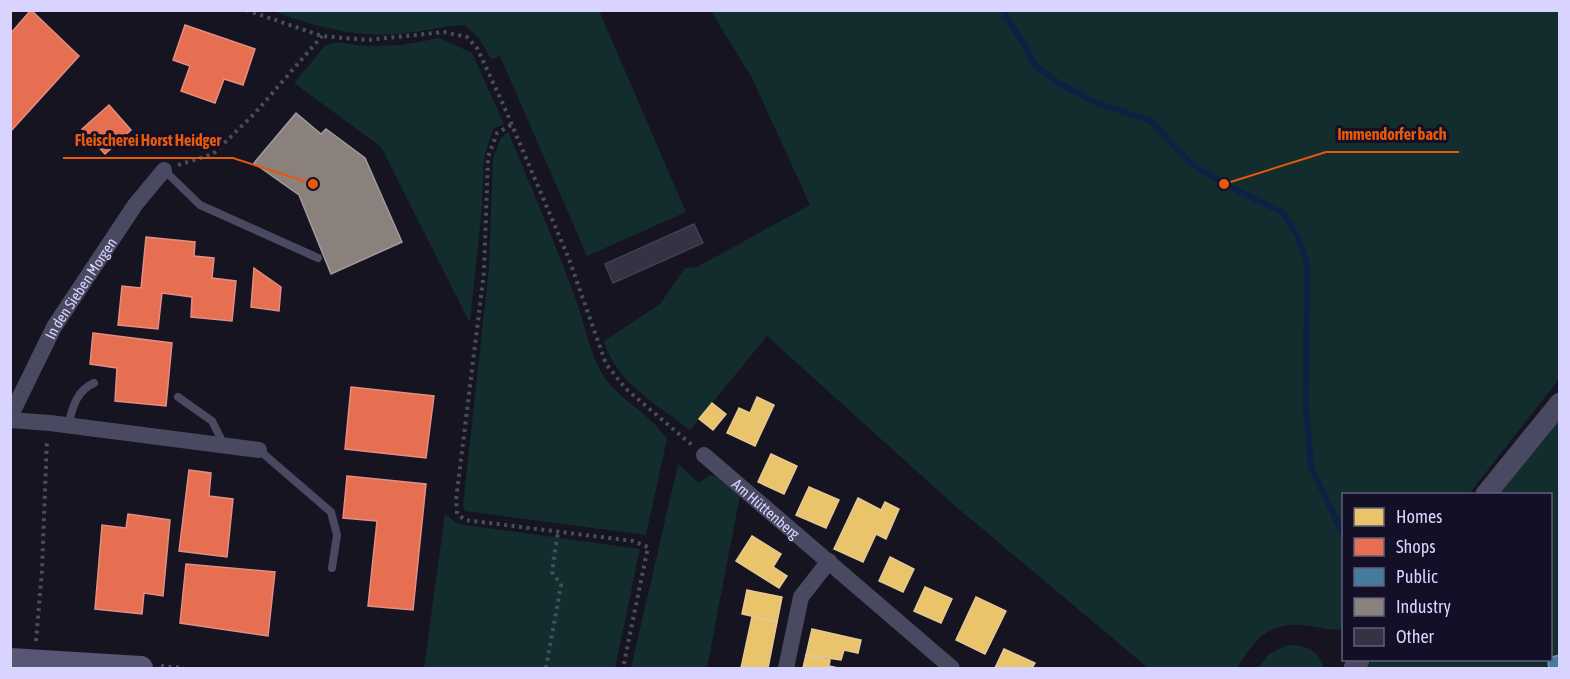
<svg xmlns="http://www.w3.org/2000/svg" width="1570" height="679" font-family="'Asap Condensed',sans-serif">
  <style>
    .green { fill: #132c2d }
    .homes { fill: #e9c46a; stroke: #e4c997; stroke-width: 1.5 }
    .shops { fill: #e76f51; stroke: #e38d85; stroke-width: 1.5 }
    .public { fill: #457b9d; stroke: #7196ba; stroke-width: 1.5 }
    .industry { fill: #8a817c; stroke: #a29aa3; stroke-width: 1.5 }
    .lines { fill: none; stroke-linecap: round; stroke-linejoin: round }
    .stream { stroke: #0d2144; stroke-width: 6 }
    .building { fill: #343243; stroke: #433f54; stroke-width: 1.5 }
    .path { stroke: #44505f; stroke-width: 4; stroke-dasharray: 3 4.5; stroke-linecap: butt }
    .service { stroke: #4a4962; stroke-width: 8 }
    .minor { stroke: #4a4962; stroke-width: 16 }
    .tertiary { stroke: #4a4962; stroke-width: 21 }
    .secondary { stroke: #575674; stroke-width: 24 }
    .labels { text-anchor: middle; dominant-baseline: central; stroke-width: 6; stroke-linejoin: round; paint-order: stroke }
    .street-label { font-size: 15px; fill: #d9d4ff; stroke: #130f26 }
    .leader { fill: none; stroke: #e8590c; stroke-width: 2 }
    .callout-dot { fill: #e8590c; stroke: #130f26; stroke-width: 2 }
    .callout-label { font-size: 16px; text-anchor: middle; font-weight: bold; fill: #e8590c; stroke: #130f26; stroke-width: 6; stroke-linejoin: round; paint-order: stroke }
  </style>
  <rect width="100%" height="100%" fill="#161421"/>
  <g class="green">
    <path d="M273 11H604L600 13 686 212 587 256 500 56 491 59 478 37 464 25C442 26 422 32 400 34 352 37 317 27 273 11Z"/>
    <path d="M711 11H1559V379L1469 494H1344L1343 629C1333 631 1322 628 1311 626 1270 620 1257 636 1237 668H1148L954 505 767 336 690 430C657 404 616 383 604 341L660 304 685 268 697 267 810 205 752 78Z"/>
    <path d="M440 38 472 53 504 124 493 129 484 158 482 207 470 323 381 147 294 83 325 46 336 42 364 46 401 45Z"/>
    <path d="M508 132C531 186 554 241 575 297 585 323 589 355 605 378 623 402 651 415 667 439L646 535 465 511 463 505 489 268 493 158 501 138Z"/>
    <path d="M1559 414V668H1366L1372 660H1550V494H1498Z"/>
    <path d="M678 464 699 483 710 475 717 476 740 495 707 668H631Z"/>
    <path d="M445 514 458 524 640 549 615 668H424Z"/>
    <path d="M1287 645C1305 645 1319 650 1324 668H1258L1269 654Z"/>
  </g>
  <g class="homes">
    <path d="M757 397 774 405 755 446 727 433 739 408 750 413Z"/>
    <path d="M712 403 726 414 713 430 699 419Z"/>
    <path d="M771 454 797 466 784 494 758 482Z"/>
    <path d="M809 487 839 500 826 528 796 515Z"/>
    <path d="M858 498 881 510 885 502 899 509 886 539 876 534 863 562 834 549Z"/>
    <path d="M752 536 781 554 773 567 787 576 779 588 736 561Z"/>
    <path d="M890 557 914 569 903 592 879 581Z"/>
    <path d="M925 587 952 599 941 623 914 611Z"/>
    <path d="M747 590 782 597 777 622 742 614Z"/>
    <path d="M976 597 1006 611 985 654 956 640Z"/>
    <path d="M752 617 777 622 768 668H741Z"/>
    <path d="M812 629 861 640 858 653 844 650 841 660 806 655Z"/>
    <path d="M1004 649 1035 663 1032 668H995Z"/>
    <path d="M806 655 830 660 829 666 838 668H803Z"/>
  </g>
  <g class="shops">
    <path d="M31 10 79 56 10 132V34Z"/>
    <path d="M185 25 255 49 243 85 224 79 215 103 181 91 190 66 173 60Z"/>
    <path d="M109 105 131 130 105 154 82 129Z"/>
    <path d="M146 237 195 242 194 256 214 258 212 278 236 281 232 321 191 317 192 297 162 293 158 329 118 325 122 286 141 288Z"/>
    <path d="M254 268 281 287 279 311 251 307Z"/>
    <path d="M93 333 172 343 166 406 115 401 117 368 90 364Z"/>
    <path d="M351 387 434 396 426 458 345 449Z"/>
    <path d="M189 470 211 473 209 496 233 499 227 557 179 551Z"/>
    <path d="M347 476 426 484 413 610 368 606 377 521 343 518Z"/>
    <path d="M128 514 170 520 163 596 144 593 142 614 95 609 102 525 126 528Z"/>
    <path d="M186 564 275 572 268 636 180 623Z"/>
  </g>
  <path class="public" d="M1560 655V668H1549L1548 663 1552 657Z"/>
  <path class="industry" d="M296 113 321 134 326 129 365 158 402 242 331 274 299 195 254 163Z"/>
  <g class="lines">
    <path class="stream" d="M1003 10 1037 67 1057 82 1094 102 1151 121 1190 163 1224 184 1282 212 1298 237 1307 264 1306 407 1311 467 1344 536"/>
  </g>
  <path class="building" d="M694 224 703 243 613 283 605 264Z"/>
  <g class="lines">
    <g class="path">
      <path d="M246 10 322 36 368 40 444 32 467 37 477 48 503 104 569 259 606 364 626 389 692 445"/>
      <path d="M511 125 497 133 488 157 484 272 456 500 457 514 465 520 633 541 648 547 623 668"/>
      <path d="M178 165 213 154 255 113 322 36"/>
      <path d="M36 641 42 570 47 439"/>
      <path d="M161 666 184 668"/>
      <path d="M546 668 561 585 552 572 558 532"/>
    </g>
    <g class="service">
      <path d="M164 170 200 205 318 258"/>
      <path d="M178 397 212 421 224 445"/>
      <path d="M68 425C73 407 76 391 94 383"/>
      <path d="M259 450 331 512 337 535 332 568"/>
    </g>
    <g class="minor">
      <path id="s1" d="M10 417 54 327 135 205 164 170"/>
      <path d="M10 420 50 423 259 450"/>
      <path id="s2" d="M704 455 952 668"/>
      <path d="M786 668 801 597 829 561"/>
    </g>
    <g class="tertiary">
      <path d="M1486 494 1560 403"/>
      <path d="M1354 668 1359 660"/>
    </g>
    <path class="secondary" d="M10 660 141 668"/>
  </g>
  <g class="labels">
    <g class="street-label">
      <text stroke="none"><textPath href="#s1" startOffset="147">In den Sieben Morgen</textPath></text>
      <text stroke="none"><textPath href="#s2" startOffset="82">Am Hüttenberg</textPath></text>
    </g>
  </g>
  <path class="leader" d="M1224 184L1326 152H1459M313 184L233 158H63"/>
  <g class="callout-dot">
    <circle cx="1224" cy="184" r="6"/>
    <circle cx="313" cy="184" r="6"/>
  </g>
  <g class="callout-label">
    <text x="1392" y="140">Immendorfer bach</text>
    <text x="148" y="146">Fleischerei Horst Heidger</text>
  </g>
  <rect width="1570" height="679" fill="none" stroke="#d9d4ff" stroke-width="24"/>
  <rect x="1342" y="493" width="210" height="168" fill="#130f26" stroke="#625e7d" stroke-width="1.5"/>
  <rect x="1354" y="508" width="30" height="18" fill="#e9c46a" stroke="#625e7d" stroke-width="1.5"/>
  <text x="1396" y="523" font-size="18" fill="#d9d4ff">Homes</text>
  <rect x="1354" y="538" width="30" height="18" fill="#e76f51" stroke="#625e7d" stroke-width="1.5"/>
  <text x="1396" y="553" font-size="18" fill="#d9d4ff">Shops</text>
  <rect x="1354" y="568" width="30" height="18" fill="#457b9d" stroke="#625e7d" stroke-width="1.5"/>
  <text x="1396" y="583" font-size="18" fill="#d9d4ff">Public</text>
  <rect x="1354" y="598" width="30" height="18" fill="#8a817c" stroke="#625e7d" stroke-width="1.5"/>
  <text x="1396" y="613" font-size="18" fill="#d9d4ff">Industry</text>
  <rect x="1354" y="628" width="30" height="18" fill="#343243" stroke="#625e7d" stroke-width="1.5"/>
  <text x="1396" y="643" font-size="18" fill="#d9d4ff">Other</text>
</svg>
